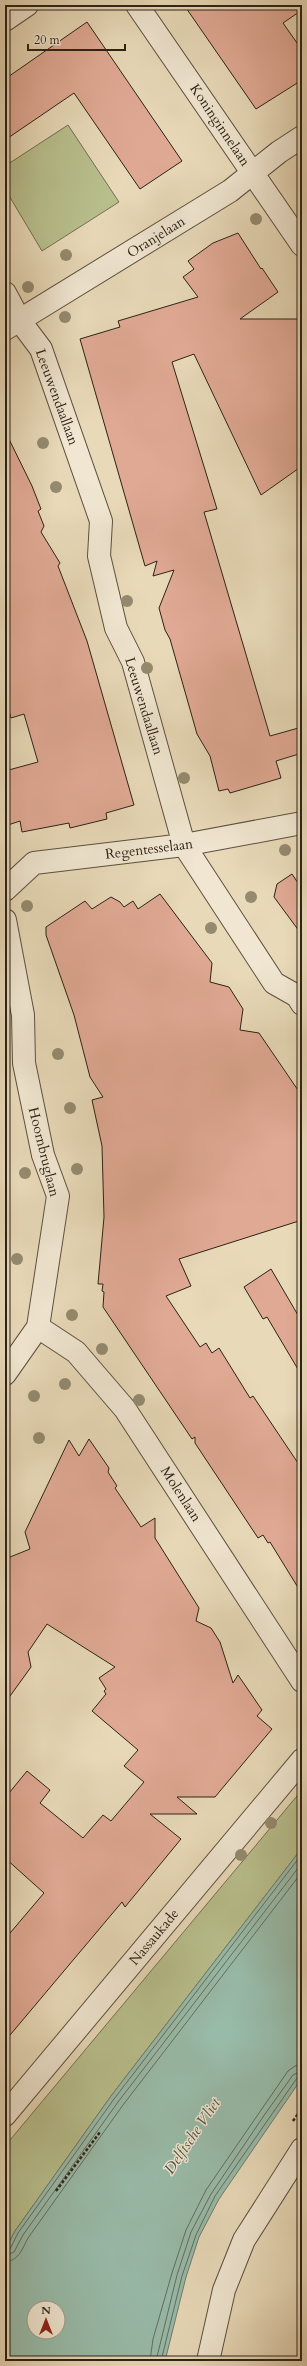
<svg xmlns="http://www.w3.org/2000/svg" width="307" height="2366" font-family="Cardo,serif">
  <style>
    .green { fill: #b8bf8d; stroke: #727052 }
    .water { fill: #98bba9; stroke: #6d7e6f; fill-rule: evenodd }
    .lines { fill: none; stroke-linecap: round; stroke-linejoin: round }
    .shore { stroke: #626e60; stroke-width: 1 }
    .building { fill: #e0a994; stroke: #2c2217 }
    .minor-casing { stroke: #5b503f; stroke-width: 24 }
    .tertiary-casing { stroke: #5b503f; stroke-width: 24 }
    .path { stroke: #2c2217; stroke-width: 2.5; stroke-dasharray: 3 2; stroke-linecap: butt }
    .minor { stroke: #f0e6d1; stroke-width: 22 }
    .tertiary { stroke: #f0e6d1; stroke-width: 22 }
    .tree { fill: #948a6f }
    .labels { text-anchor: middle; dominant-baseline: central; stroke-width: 3; stroke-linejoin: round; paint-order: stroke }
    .street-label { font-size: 14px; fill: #2c2217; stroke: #f0e6d1 }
    .water-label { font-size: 15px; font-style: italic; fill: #4c5043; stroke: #f0e6d1 }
  </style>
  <rect width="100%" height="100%" fill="#e8d9b8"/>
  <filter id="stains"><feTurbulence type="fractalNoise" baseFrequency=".005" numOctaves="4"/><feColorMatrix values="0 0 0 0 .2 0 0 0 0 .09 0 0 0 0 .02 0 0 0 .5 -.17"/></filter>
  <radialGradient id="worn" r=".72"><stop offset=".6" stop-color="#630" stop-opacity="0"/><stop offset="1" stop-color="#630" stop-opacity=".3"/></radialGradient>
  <g class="green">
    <path d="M68 125 119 202 42 251 5 189V166Z"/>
    <path d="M302 1790V1848L111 2096 15 2231 5 2250V2146Z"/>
  </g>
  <path class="water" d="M302 1848V2078L219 2199 199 2237 186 2277 165 2361H5V2250L15 2231 111 2096ZM34 2308H58V2332H34Z"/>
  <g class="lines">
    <g class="shore">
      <path d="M5 2251 10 2249 18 2233 114 2099 302 1854"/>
      <path d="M5 2256 14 2252 23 2235 118 2102 302 1863"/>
      <path d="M5 2262C19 2261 22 2249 28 2238L123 2105 302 1872"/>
      <path d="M150 2361 153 2339 172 2273 186 2230 206 2190 288 2071 295 2066 302 2065"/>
      <path d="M156 2361 177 2275 191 2232 211 2194 265 2114 293 2075 302 2071"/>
      <path d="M161 2361 182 2276 196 2235 215 2196 297 2078 302 2076"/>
    </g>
  </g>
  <g class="building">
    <path d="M184 5H302V10L283 23 302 50V80L256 109Z"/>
    <path d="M87 22 182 161 140 189 74 93 5 140V79Z"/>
    <path d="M238 233 261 269 262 268 278 292 240 319H302V466L261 495 194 354 172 362 217 509 204 512 270 736 302 727V753L276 761 281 778 230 793 228 789 219 791 210 756 197 734 170 639 165 630 159 608 174 570 153 576 157 561 145 566 80 339 120 327 118 321 198 297 183 277 194 269 188 261 213 243Z"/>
    <path d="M5 431 32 486 41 509 38 511 44 526 41 532 60 563 58 566 87 641 134 805 106 813 107 819 70 828 69 823 22 832 20 821 5 826V771L38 762 24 714 11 718 5 698Z"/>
    <path d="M292 874 302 889V935L274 897 277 884Z"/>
    <path d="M160 894 212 963 210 982 229 987 243 1009 240 1030 259 1033 302 1096V1220L179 1259 191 1286 166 1296 200 1347 206 1343 212 1353 219 1348 250 1398 253 1396 302 1469V1594L270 1542 268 1543 263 1535 258 1538 195 1443V1437L192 1439 103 1307 104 1292 102 1291 103 1284H98L104 1217 102 1146 92 1100 103 1097 90 1077 74 1015 46 935V927L85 901 92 909 111 897 120 902 124 907 133 901 138 909Z"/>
    <path d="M271 1269 302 1322V1376L267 1317 263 1319 244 1287Z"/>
    <path d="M89 1439 109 1468 108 1472 117 1486 115 1488 141 1527 155 1518V1538L199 1608 196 1621 211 1628 220 1642 233 1683 238 1675 262 1710 257 1716 272 1729 215 1797H177L197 1814H150L181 1839 125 1907 122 1902 5 2041V1939L44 1893 5 1858V1798L27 1771 50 1790 40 1803 83 1838 103 1815 111 1821 144 1782 124 1766 138 1750 92 1711 106 1694 104 1691 106 1689 99 1678 115 1667 47 1624 28 1652 31 1667 5 1703V1567L10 1557 30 1549 25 1532 69 1440 79 1456Z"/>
  </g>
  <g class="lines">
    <defs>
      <g id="minor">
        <path d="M137 5 302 245"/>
        <path d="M5 20 27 5"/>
        <path d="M5 293 20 321 41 349 101 521 99 556 116 628 133 662 184 845 274 983 297 996 302 1004"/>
        <path d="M5 329 230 191 279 152 302 137"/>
        <path d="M5 890 34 863 184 845 302 823"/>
        <path d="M5 920 23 1015 24 1063 43 1155 58 1196 38 1327 5 1374"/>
        <path d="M38 1327 76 1352 125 1409 302 1681"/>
        <path d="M5 2115 302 1760"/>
      </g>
      <path id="tertiary" d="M208 2361 224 2290 244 2240 302 2149"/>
    </defs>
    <use href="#minor" class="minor-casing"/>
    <use href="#tertiary" class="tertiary-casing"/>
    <g class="path">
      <path d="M293 2121 302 2108"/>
      <path d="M56 2191 100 2132"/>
    </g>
    <use href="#minor" class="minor"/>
    <use href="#tertiary" class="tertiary"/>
  </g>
  <g class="tree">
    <circle cx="256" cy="219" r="6"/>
    <circle cx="66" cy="255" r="6"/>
    <circle cx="28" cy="287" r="6"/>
    <circle cx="65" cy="317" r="6"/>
    <circle cx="43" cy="443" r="6"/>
    <circle cx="56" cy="487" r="6"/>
    <circle cx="127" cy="601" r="6"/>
    <circle cx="147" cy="668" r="6"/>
    <circle cx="184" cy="778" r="6"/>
    <circle cx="285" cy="850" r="6"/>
    <circle cx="251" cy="897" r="6"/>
    <circle cx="27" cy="906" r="6"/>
    <circle cx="211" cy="928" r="6"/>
    <circle cx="58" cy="1054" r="6"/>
    <circle cx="70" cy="1108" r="6"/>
    <circle cx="77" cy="1169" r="6"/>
    <circle cx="25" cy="1173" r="6"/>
    <circle cx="17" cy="1259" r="6"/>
    <circle cx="72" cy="1315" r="6"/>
    <circle cx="102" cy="1349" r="6"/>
    <circle cx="65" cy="1384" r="6"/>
    <circle cx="34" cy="1396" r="6"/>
    <circle cx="139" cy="1400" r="6"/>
    <circle cx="39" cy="1438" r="6"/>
    <circle cx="271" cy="1823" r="6"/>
    <circle cx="241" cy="1855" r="6"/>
  </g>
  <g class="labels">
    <g class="street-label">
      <text transform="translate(220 125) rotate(56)">Koninginnelaan</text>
      <text transform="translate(156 237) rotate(-32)">Oranjelaan</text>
      <text transform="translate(57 397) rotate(70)">Leeuwendaallaan</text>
      <text transform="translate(144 706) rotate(73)">Leeuwendaallaan</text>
      <text transform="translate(149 849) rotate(-7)">Regentesselaan</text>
      <text transform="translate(44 1152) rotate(76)">Hoornbruglaan</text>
      <text transform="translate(181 1494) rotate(57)">Molenlaan</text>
      <text transform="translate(154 1937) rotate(-50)">Nassaukade</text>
    </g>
    <g class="water-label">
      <text transform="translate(192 2136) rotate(-56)">Delftsche Vliet</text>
    </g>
  </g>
  <rect width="307" height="2366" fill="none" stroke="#e8d9b8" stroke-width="20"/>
  <rect x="6" y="6" width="295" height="2354" fill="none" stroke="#2c2217" stroke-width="2"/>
  <rect x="10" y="10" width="287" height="2346" fill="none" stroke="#2c2217"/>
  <g transform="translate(46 2320)"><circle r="19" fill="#f0e6d1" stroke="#a29887"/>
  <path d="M0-3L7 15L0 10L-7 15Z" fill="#8f2418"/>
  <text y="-6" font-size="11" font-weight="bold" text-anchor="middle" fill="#2c2217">N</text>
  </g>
  <path d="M28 44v6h97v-6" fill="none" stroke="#2c2217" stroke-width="2"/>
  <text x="34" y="44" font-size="12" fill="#2c2217" stroke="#f0e6d1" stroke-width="3" paint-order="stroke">20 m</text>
  <rect width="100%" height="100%" filter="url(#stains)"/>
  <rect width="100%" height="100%" fill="url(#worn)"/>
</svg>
